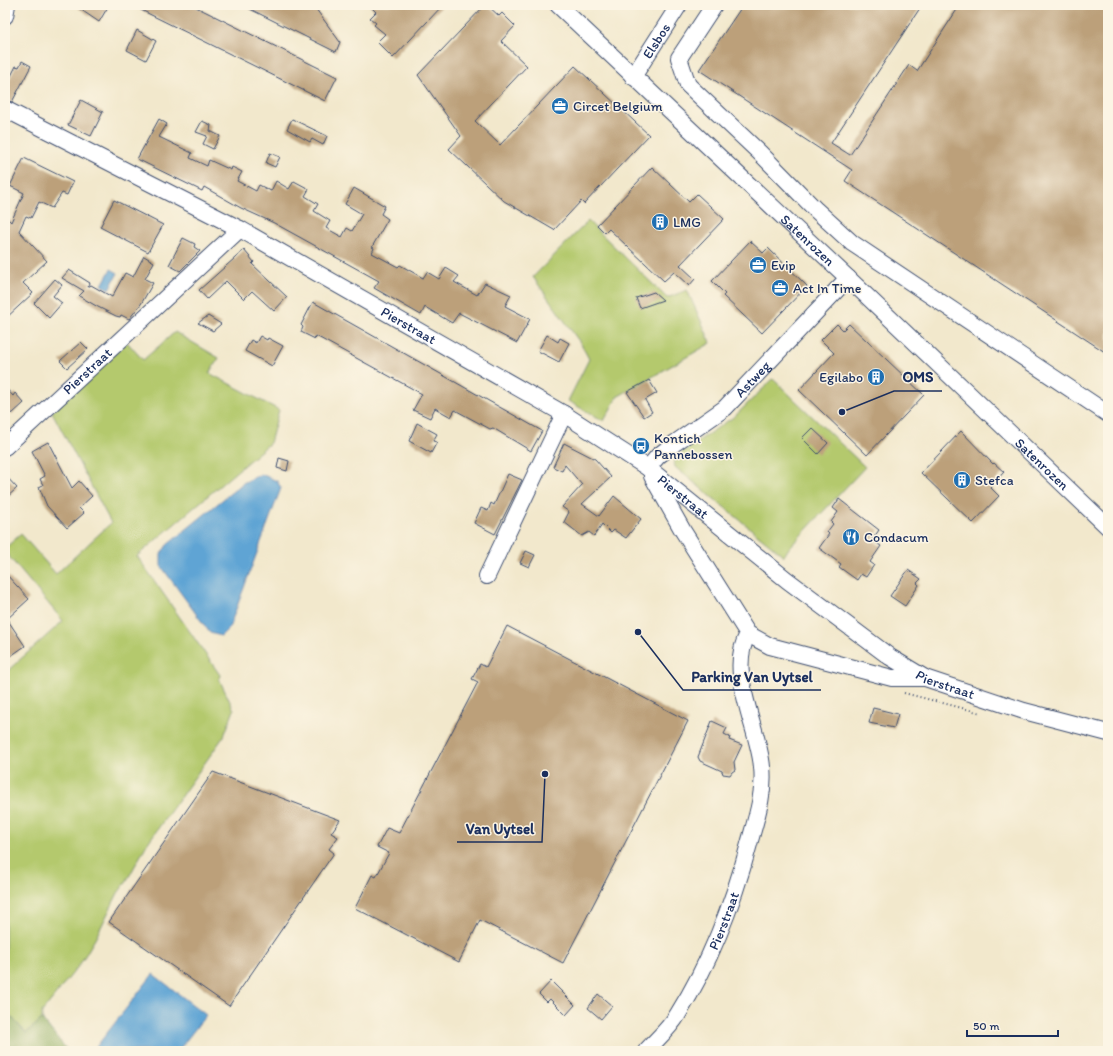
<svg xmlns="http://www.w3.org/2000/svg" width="1113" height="1056" font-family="Itim,sans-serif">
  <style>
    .green { fill: #b4c96d; stroke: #687c66 }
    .forest { fill: #8fad60; stroke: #556e5f }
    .water { fill: #5fa4d4; stroke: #3d6a99 }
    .building { fill: #bca07a }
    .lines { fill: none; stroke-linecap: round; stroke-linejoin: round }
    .minor-casing { stroke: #3b4b6e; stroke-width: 18 }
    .path { stroke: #3b4b6e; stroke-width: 2; stroke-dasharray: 1 3; stroke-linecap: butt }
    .minor { stroke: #fff; stroke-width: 16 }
    .labels { text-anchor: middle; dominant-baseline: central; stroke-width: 3; stroke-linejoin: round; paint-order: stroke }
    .street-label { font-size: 14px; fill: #1b2f5e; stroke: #fcf5e5 }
    .poi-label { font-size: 14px; fill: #1b2f5e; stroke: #fcf5e5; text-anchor: start }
    .leader { fill: none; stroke: #1b2f5e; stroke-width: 1.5 }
    .callout-dot { fill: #1b2f5e; stroke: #fcf5e5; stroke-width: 1.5 }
    .callout-label { font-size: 15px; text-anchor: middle; font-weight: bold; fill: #1b2f5e; stroke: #fcf5e5; stroke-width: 3; stroke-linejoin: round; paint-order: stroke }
  </style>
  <rect width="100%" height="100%" fill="#fcf5e5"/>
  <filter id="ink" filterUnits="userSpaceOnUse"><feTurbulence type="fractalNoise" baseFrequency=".025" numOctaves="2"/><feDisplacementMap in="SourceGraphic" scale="8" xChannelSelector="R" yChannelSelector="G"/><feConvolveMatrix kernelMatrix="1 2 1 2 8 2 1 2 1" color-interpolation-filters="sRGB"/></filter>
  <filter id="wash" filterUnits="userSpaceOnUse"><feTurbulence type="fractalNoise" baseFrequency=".012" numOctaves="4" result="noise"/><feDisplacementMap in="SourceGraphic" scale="16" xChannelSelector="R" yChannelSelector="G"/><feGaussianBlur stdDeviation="0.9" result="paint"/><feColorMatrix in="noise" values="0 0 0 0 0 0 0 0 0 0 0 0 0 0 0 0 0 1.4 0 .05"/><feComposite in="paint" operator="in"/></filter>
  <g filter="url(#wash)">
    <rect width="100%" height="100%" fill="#f2e8cc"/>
    <g class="green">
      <path d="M588 221 667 298 687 290 711 343 617 397 604 421 568 401 589 359 581 344 533 277Z"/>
      <path d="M175 332 219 358 209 373 279 410 270 443 137 556 220 675 219 679 234 710 224 736 147 844 126 882 118 893 95 939 80 964 42 1012V1019L26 1033 5 1010V673L63 621 5 552V548L21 534 56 574 111 523 52 412 127 342 143 360Z"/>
      <path d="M773 379 865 467 789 548 784 556 675 467 674 462 679 454 735 416Z"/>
    </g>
    <path class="forest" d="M5 1010 26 1033 42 1019 68 1051H5Z"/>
    <g class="water">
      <path d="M111 269 118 273 109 289 102 285Z"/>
      <path d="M261 474 277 481 281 488 229 628 221 636 210 633 161 566V554L167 545 243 483Z"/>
      <path d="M153 974 206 1015 178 1051H93Z"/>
    </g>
    <g id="blocks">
      <g class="building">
        <path d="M74 5H109L99 22Z"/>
        <path d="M131 5H192L337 77 325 101Z"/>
        <path d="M242 5H313L340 42 336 52Z"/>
        <path d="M369 5H443L393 58 377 42 385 34 374 25 376 23 370 18 376 12Z"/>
        <path d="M485 5H487L499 16 502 13 515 26 501 41 527 66 475 121 500 145 575 66 649 135 584 204 581 201 554 230 504 201 449 149 461 136 418 75Z"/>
        <path d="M743 5H922L831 143 850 155 909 65 917 71 960 5H1108V354L845 181 852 170 699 70Z"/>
        <path d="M137 30 156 41 146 60 127 50Z"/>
        <path d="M22 61 31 66 12 102 5 100V88L16 66 19 67Z"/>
        <path d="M81 100 103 112 91 136 68 125Z"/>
        <path d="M159 119 167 124 159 137 192 153 190 158 207 166 209 160 231 170 232 167 242 172 237 181 256 191 259 185 271 191 276 181 289 189 294 181 309 189 305 196 318 204 314 211 330 221 326 228 342 237 347 228 352 231 362 214 345 204 354 188 385 206 381 214 388 219 372 247 374 248 372 253 398 267 400 265 423 278 427 272 439 279 446 268 459 276 454 282 477 295 485 283 511 295 505 306 530 319 517 343 459 313 452 323 425 307 421 315 374 288 379 281 274 223 241 208 204 187 202 191 137 159Z"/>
        <path d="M292 119 327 136 323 145 312 139 310 142 287 129Z"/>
        <path d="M202 121 211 125 210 131 220 136 213 149 203 144 207 136 196 132Z"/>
        <path d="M270 153 280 157 275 167 266 163Z"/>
        <path d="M24 158 73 182 67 195 62 193 52 208 39 202 31 218 26 216 19 231 47 261 23 283 33 293 5 319V216L11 222 24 193 10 186Z"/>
        <path d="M652 167 689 202 697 194 724 219 680 265 695 279 689 286 674 272 664 281 609 229 605 233 597 225Z"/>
        <path d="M114 200 163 225 148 252 100 227Z"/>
        <path d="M183 238 195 244 194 247 200 251 180 271 169 265Z"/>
        <path d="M750 241 763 253 768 248 807 286 762 333 723 296 725 294 712 281Z"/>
        <path d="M244 250 254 262 252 264 287 297 274 311 252 291 244 299 226 281 207 299 199 290Z"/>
        <path d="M144 256 154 262 145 279 153 283 141 304 129 319 121 315 120 317 116 316 98 307 79 296 84 291 62 278 69 270 90 283 88 287 91 285 112 297 125 273 133 277Z"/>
        <path d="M55 279 62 285 53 296 62 303 49 318 34 303Z"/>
        <path d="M654 292 663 300 640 308 636 298Z"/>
        <path d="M313 302 542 431 531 451 493 428 490 429 455 410 451 417 435 408 430 418 413 410 422 394 316 336 315 339 301 332 303 327 301 325Z"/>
        <path d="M208 316 221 324 213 331 198 323Z"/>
        <path d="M837 324 843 330 849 324 924 395 867 455 799 390 834 353 821 340Z"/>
        <path d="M547 335 558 342 560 338 569 343 559 362 538 351Z"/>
        <path d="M260 336 267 340 268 338 283 346 272 366 245 351 251 340 256 343Z"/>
        <path d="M81 342 88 349 67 368 60 361Z"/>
        <path d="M649 380 657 393 645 400 652 412 644 417 627 392Z"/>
        <path d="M5 387 13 396 15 393 24 403 12 414 5 406Z"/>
        <path d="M417 423 437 434 433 441 437 442 431 453 409 441Z"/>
        <path d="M812 428 828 443 818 454 802 438Z"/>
        <path d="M961 431 993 464 994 463 1004 472 990 487 999 496 973 523 921 473Z"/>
        <path d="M48 442 72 488 79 481 92 496 79 508 84 513 67 528 47 506 39 487 43 485 40 479 45 476 32 451Z"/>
        <path d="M564 443 595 459 611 477 582 504 599 516 614 496 641 519 626 538 614 530 611 533 602 524 594 536 589 532 582 536 564 522 569 512 562 507 582 485 565 465 562 471 553 467Z"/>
        <path d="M279 458 289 461 287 471 277 468Z"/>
        <path d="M508 474 522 480 495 534 474 523 481 508 488 511 491 503 494 505Z"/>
        <path d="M5 475 17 488 5 499Z"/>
        <path d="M839 499 879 530 872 540 881 546 870 562 874 565 866 577 861 574 857 580 839 567 841 564 819 548 829 534 827 532 833 524 831 522 838 512 833 508Z"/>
        <path d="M526 551 535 555 529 567 520 563Z"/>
        <path d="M908 570 921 579 917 583 919 585 905 606 890 596Z"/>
        <path d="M5 573 29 599 7 619 25 646 5 660Z"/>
        <path d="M507 626 688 721 563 963 480 920 459 962 355 908 372 875 376 877 389 853 377 847 387 828 399 833 478 682 472 679 480 664 486 667Z"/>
        <path d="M873 708 898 714 894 728 869 723Z"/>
        <path d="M712 721 727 728 724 734 730 737 729 740 742 745 734 762 735 770 732 772 730 775 723 774 722 771 700 761 698 757Z"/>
        <path d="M213 772 340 820 331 833 338 837 329 849 334 853 229 1006 109 922Z"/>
        <path d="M551 981 575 1005 566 1015 550 999 547 1002 539 994Z"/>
        <path d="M598 994 612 1006 601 1019 588 1008Z"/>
      </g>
    </g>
  </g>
  <g filter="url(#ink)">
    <use href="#blocks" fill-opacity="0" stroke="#3b4b6e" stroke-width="1"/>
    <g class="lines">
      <defs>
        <g id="minor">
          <path id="s1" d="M558 5 848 278 1108 527"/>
          <path d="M714 5 679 58 688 85 760 153 816 210 852 243 1108 414"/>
          <path d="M5 16 7 5"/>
          <path id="s2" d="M633 77 679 5"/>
          <path id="s3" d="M5 109 240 229 564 414 648 468 787 580 890 657 925 678 1024 711 1108 733"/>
          <path id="s4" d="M5 447 240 229"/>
          <path id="s5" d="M648 468 658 456 675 443 725 408 848 278"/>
          <path d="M652 476 683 531 748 634 770 646 892 678H925"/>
          <path d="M487 576 564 414"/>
          <path id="s6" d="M646 1051C657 1039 670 1028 678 1014 711 961 733 904 749 844 756 819 765 793 762 767 759 728 726 672 748 634"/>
        </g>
      </defs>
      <use href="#minor" class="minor-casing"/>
      <g class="path">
        <path d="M904 693 981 713"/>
        <path d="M5 1042 13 1051"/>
      </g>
      <use href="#minor" class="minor"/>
    </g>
  </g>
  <defs>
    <symbol id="office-disc" viewBox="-11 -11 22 22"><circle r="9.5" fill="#1f6fb2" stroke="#fcf5e5"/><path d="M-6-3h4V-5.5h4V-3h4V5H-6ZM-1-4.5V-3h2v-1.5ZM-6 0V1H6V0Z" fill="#fff"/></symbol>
    <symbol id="building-disc" viewBox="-11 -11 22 22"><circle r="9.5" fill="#1f6fb2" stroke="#fcf5e5"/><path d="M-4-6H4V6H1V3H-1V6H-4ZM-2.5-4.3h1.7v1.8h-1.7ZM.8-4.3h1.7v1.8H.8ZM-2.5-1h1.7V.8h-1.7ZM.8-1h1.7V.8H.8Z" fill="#fff"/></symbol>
    <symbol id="bus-disc" viewBox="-11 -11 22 22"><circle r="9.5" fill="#1f6fb2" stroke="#fcf5e5"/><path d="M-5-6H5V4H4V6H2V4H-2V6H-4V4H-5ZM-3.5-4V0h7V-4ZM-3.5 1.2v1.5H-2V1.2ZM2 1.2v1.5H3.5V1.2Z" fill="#fff"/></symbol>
    <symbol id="restaurant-disc" viewBox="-11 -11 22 22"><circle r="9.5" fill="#1f6fb2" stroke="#fcf5e5"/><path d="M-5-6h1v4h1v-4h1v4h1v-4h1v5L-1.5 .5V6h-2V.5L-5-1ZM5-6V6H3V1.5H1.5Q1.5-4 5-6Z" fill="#fff"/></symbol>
  </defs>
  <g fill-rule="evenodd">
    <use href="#office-disc" x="550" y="96" width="20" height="20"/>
    <use href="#building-disc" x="650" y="212" width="20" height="20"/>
    <use href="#office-disc" x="748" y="255" width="20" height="20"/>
    <use href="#office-disc" x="770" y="278" width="20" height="20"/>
    <use href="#building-disc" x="866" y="367" width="20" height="20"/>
    <use href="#bus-disc" x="631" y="436" width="20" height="20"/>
    <use href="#building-disc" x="952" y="470" width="20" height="20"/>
    <use href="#restaurant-disc" x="841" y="527" width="20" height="20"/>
  </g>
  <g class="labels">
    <g class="street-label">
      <text stroke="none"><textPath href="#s2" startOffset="43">Elsbos</textPath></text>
      <text stroke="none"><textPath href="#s1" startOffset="343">Satenrozen</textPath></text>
      <text stroke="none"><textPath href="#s3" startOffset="458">Pierstraat</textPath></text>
      <text stroke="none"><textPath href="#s4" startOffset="112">Pierstraat</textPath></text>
      <text stroke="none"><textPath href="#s5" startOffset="138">Astweg</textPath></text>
      <text stroke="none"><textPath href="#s1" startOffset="667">Satenrozen</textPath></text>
      <text stroke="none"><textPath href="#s3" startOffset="782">Pierstraat</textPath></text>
      <text stroke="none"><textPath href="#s3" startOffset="1106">Pierstraat</textPath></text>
      <text stroke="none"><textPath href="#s6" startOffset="153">Pierstraat</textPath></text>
    </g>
    <g class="poi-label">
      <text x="573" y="106">Circet Belgium</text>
      <text x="673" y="222">LMG</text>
      <text x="771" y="265">Evip</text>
      <text x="793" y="288">Act In Time</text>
      <text x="863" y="377" text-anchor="end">Egilabo</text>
      <text x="654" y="438">Kontich<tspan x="654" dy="16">Pannebossen</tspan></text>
      <text x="975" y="480">Stefca</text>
      <text x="864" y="537">Condacum</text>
    </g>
  </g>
  <path class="leader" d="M842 412L894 391H942M638 632L683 690H821M545 774L542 842H457"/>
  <g class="callout-dot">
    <circle cx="842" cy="412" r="4"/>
    <circle cx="638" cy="632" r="4"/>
    <circle cx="545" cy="774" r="4"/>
  </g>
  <g class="callout-label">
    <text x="918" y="382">OMS</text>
    <text x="752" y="682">Parking Van Uytsel</text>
    <text x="500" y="834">Van Uytsel</text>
  </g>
  <rect width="1113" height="1056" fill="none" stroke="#fcf5e5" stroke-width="20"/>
  <path d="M967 1030v6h91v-6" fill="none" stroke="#1b2f5e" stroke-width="2"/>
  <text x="973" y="1030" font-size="12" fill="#1b2f5e" stroke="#fcf5e5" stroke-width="3" paint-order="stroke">50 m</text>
</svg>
